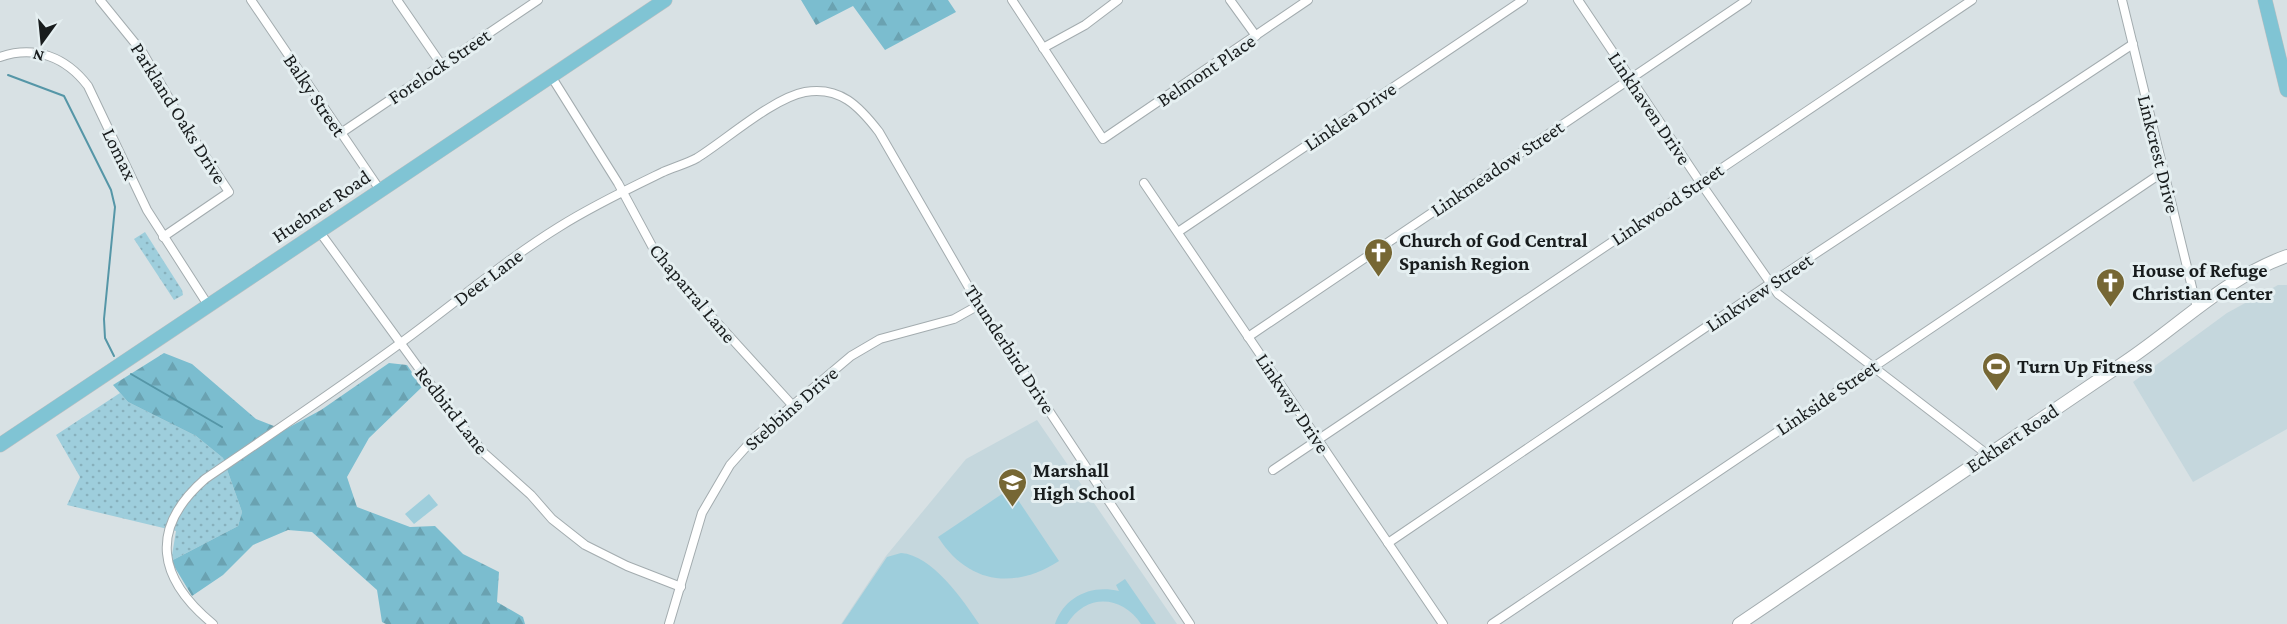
<svg xmlns="http://www.w3.org/2000/svg" width="2287" height="624" font-family="'Crimson Pro',serif">
  <style>
    .built { fill: #c5d7dd }
    .grass { fill: url(#grass-dots) }
    .forest { fill: url(#forest-firs) }
    .garden { fill: #9ecedc }
    .lines { fill: none; stroke-linecap: round; stroke-linejoin: round }
    .stream { stroke: #5596a7; stroke-width: 2 }
    .street-casing { stroke: #a3acaf; stroke-width: 10 }
    .secondary-casing { stroke: #a3acaf; stroke-width: 14 }
    .primary-casing { stroke: #bebfc0; stroke-width: 15 }
    .street { stroke: #fff; stroke-width: 8 }
    .secondary { stroke: #fff; stroke-width: 12 }
    .primary { stroke: #80c4d4; stroke-width: 14 }
    .labels { text-anchor: middle; dominant-baseline: central; stroke-width: 6; stroke-linejoin: round; paint-order: stroke }
    .street-label { font-size: 20px; fill: #181c1d; stroke: #e5eff1 }
    .poi-label { font-size: 20px; font-weight: bold; fill: #181c1d; stroke: #e5eff1; text-anchor: start }
  </style>
  <defs>
    <pattern id="grass-dots" width="8" height="8" patternUnits="userSpaceOnUse" patternTransform="scale(1.5)"><rect width="8" height="8" fill="#9ecedc"/><path d="M2 2h.1M6 6h.1" fill="none" stroke="#87b0bc" stroke-width="1.8" stroke-linecap="round"/></pattern>
    <pattern id="forest-firs" width="22" height="20" patternUnits="userSpaceOnUse" patternTransform="scale(1.5)"><rect width="22" height="20" fill="#7bbdcf"/><path d="M5 1l3.5 6h-7zM16 11l3.5 6h-7z" fill="#6aa2b1"/></pattern>
  </defs>
  <rect width="100%" height="100%" fill="#d8e1e4"/>
  <g class="built">
    <path d="M2278 285H2287V429L2193 482 2133 382 2227 313Z"/>
    <path d="M1037 420 1177 624H841L886 556 966 459Z"/>
  </g>
  <g class="grass">
    <path d="M145 232 182 290 183 295 174 300 134 239Z"/>
    <path d="M120 393 128 402 196 436 223 458 242 512 238 526 171 561 176 531 67 505 80 477 56 435Z"/>
  </g>
  <g class="forest">
    <path d="M801 0H948L956 12 885 50 853 6 816 25Z"/>
    <path d="M164 353 192 364 256 419 284 430 321 410 389 363 407 365 422 387 369 438 347 477 357 507 410 527 435 526 463 554 499 572 497 602 523 617 525 624H386L382 622 377 590 312 532 288 530 253 545 223 575 192 596 171 561 238 526 242 512 223 458 196 436 128 402 113 385Z"/>
  </g>
  <g class="garden">
    <path d="M1005 492 1014 494 1059 561C1014 590 968 584 938 537Z"/>
    <path d="M429 494 438 505 414 524 405 514Z"/>
    <path d="M901 553C932 555 963 600 979 624H842L887 557Z"/>
    <path d="M1125 579 1156 624H1141C1122 595 1086 593 1067 624H1055C1064 597 1091 584 1119 591L1116 585Z"/>
  </g>
  <g class="lines">
    <g class="stream">
      <path d="M8 75 64 96 111 190 115 207 104 319 105 338 114 356"/>
      <path d="M131 374 222 427"/>
    </g>
    <defs>
      <g id="street">
        <path d="M100 0 143 53 182 121 229 192 163 237"/>
        <path d="M251 0 380 190"/>
        <path d="M397 0 441 64"/>
        <path d="M1012 0 1103 139 1308 0"/>
        <path d="M1230 0 1256 36"/>
        <path d="M1578 0 1700 182 1778 294 1988 455"/>
        <path d="M2122 0 2197 308"/>
        <path d="M1043 48 1085 25 1118 0"/>
        <path d="M0 57C35 45 66 57 88 86L147 210 208 305"/>
        <path d="M551 76 618 183 659 259 794 407"/>
        <path d="M341 133 538 0"/>
        <path d="M1144 183 1443 624"/>
        <path d="M319 231 447 407 484 453 531 495 552 519 585 545 627 566 681 587"/>
        <path d="M1178 232 1523 0"/>
        <path d="M1248 337 1747 0"/>
        <path d="M1273 470 1972 0"/>
        <path d="M1388 543 1771 283 2133 44"/>
        <path d="M213 624C158 579 148 529 205 479 271 434 338 389 402 342 454 304 504 261 559 227 592 206 628 189 663 172 674 167 686 164 697 158 726 140 773 98 805 92 840 86 859 106 879 132L979 305 1190 624"/>
        <path d="M669 624 702 513 730 465 754 438 851 356 880 339 954 319 979 305"/>
        <path d="M1492 624 2163 172"/>
      </g>
      <path id="secondary" d="M1739 624C1867 537 1996 450 2125 362 2179 326 2225 278 2287 256"/>
      <g id="primary">
        <path d="M2265 0 2287 90"/>
        <path d="M0 445 665 0"/>
      </g>
    </defs>
    <use href="#street" class="street-casing"/>
    <use href="#secondary" class="secondary-casing"/>
    <use href="#primary" class="primary-casing"/>
    <use href="#street" class="street"/>
    <use href="#secondary" class="secondary"/>
    <use href="#primary" class="primary"/>
  </g>
  <defs>
    <symbol id="church-pin" viewBox="-11 -11 22 30"><path d="M0 17L-7.5 6A9.5 9.5 0 1 1 7.5 6Z" fill="#766734" stroke="#e5eff1"/><path d="M-1.2-6h2.4v3.5h3.3v2.4h-3.3V6h-2.4V-.1h-3.3v-2.4h3.3Z" fill="#fff"/></symbol>
    <symbol id="stadium-pin" viewBox="-11 -11 22 30"><path d="M0 17L-7.5 6A9.5 9.5 0 1 1 7.5 6Z" fill="#766734" stroke="#e5eff1"/><path d="M0-5a6.5 5 0 1 0 0 10a6.5 5 0 1 0 0-10ZM-3.5-1.8h7v3.6h-7Z" fill="#fff"/></symbol>
    <symbol id="school-pin" viewBox="-11 -11 22 30"><path d="M0 17L-7.5 6A9.5 9.5 0 1 1 7.5 6Z" fill="#766734" stroke="#e5eff1"/><path d="M0-5L7-2L0 1L-7-2ZM-4 1L0 2.5L4 1V4Q0 6-4 4Z" fill="#fff"/></symbol>
  </defs>
  <g fill-rule="evenodd">
    <use href="#church-pin" x="1362" y="236" width="33" height="45"/>
    <use href="#church-pin" x="2094" y="266" width="33" height="45"/>
    <use href="#stadium-pin" x="1980" y="350" width="33" height="45"/>
    <use href="#school-pin" x="996" y="466" width="33" height="45"/>
  </g>
  <g class="labels">
    <g class="street-label">
      <text transform="translate(439 66) rotate(-34)">Forelock Street</text>
      <text transform="translate(1206 70) rotate(-34)">Belmont Place</text>
      <text transform="translate(315 95) rotate(56)">Balky Street</text>
      <text transform="translate(1650 108) rotate(56)">Linkhaven Drive</text>
      <text transform="translate(179 113) rotate(58)">Parkland Oaks Drive</text>
      <text transform="translate(1350 116) rotate(-34)">Linklea Drive</text>
      <text transform="translate(120 154) rotate(64)">Lomax</text>
      <text transform="translate(2159 154) rotate(76)">Linkcrest Drive</text>
      <text transform="translate(1497 168) rotate(-34)">Linkmeadow Street</text>
      <text transform="translate(1667 204) rotate(-34)">Linkwood Street</text>
      <text transform="translate(321 206) rotate(-34)">Huebner Road</text>
      <text transform="translate(488 277) rotate(-37)">Deer Lane</text>
      <text transform="translate(1759 292) rotate(-34)">Linkview Street</text>
      <text transform="translate(693 293) rotate(50)">Chaparral Lane</text>
      <text transform="translate(1010 349) rotate(57)">Thunderbird Drive</text>
      <text transform="translate(1827 397) rotate(-34)">Linkside Street</text>
      <text transform="translate(1293 403) rotate(56)">Linkway Drive</text>
      <text transform="translate(791 408) rotate(-41)">Stebbins Drive</text>
      <text transform="translate(452 410) rotate(52)">Redbird Lane</text>
      <text transform="translate(2012 438) rotate(-34)">Eckhert Road</text>
    </g>
    <g class="poi-label">
      <text x="1399" y="240">Church of God Central<tspan x="1399" dy="23">Spanish Region</tspan></text>
      <text x="2132" y="270">House of Refuge<tspan x="2132" dy="23">Christian Center</tspan></text>
      <text x="2017" y="366">Turn Up Fitness</text>
      <text x="1033" y="470">Marshall<tspan x="1033" dy="23">High School</tspan></text>
    </g>
  </g>
  <g transform="translate(42 42) rotate(195)" stroke="#e5eff1" stroke-width="4.5" paint-order="stroke">
  <path d="M0-4.5L10 22L0 15L-10 22Z" fill="#181c1d"/>
  <text y="-9" font-size="16" font-weight="bold" text-anchor="middle" fill="#181c1d">N</text>
  </g>
</svg>
